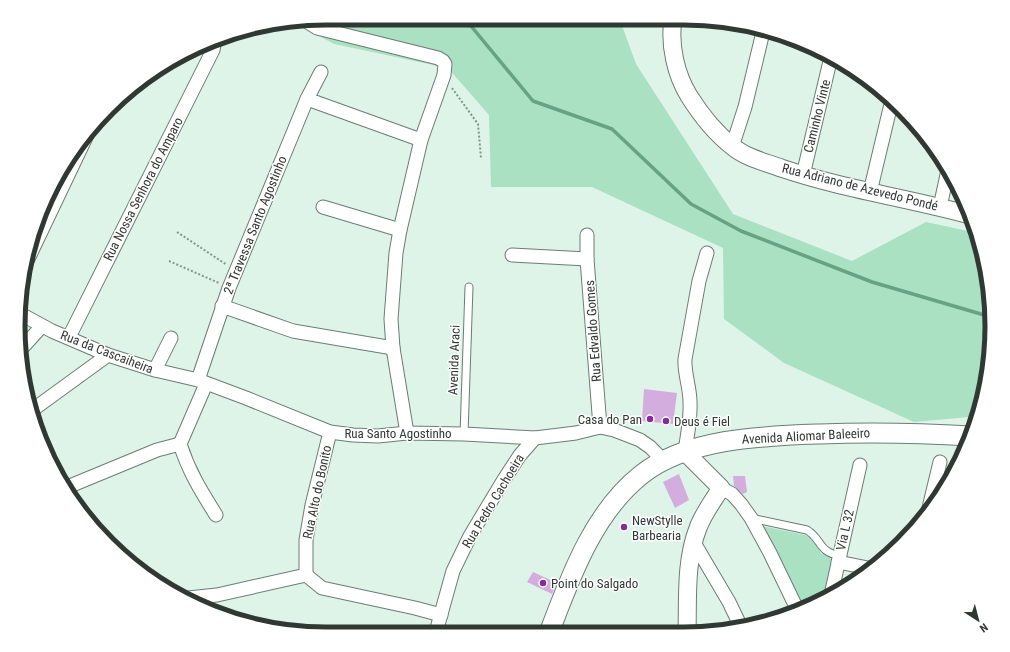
<svg xmlns="http://www.w3.org/2000/svg" width="1010" height="652" font-family="'Roboto Condensed',sans-serif">
  <style>
    .green { fill: #a9e1c2 }
    .lines { fill: none; stroke-linecap: round; stroke-linejoin: round }
    .stream { stroke: #66a283; stroke-width: 3.5 }
    .building { fill: #d3adde }
    .service-casing { stroke: #6b7d73; stroke-width: 9 }
    .minor-casing { stroke: #6b7d73; stroke-width: 15 }
    .tertiary-casing { stroke: #6b7d73; stroke-width: 19 }
    .secondary-casing { stroke: #6b7d73; stroke-width: 21 }
    .path { stroke: #86948c; stroke-width: 2; stroke-dasharray: 2 2; stroke-linecap: butt }
    .service { stroke: #fff; stroke-width: 7 }
    .minor { stroke: #fff; stroke-width: 13 }
    .tertiary { stroke: #fff; stroke-width: 17 }
    .secondary { stroke: #fff; stroke-width: 19 }
    .poi-dot { fill: #842d9a; stroke: #fff; stroke-width: 1.5 }
    .labels { text-anchor: middle; dominant-baseline: central; stroke-width: 3; stroke-linejoin: round; paint-order: stroke }
    .street-label { font-size: 13px; fill: #303833; stroke: #fff }
    .poi-label { font-size: 13px; fill: #303833; stroke: #fff; text-anchor: start }
    .rim { fill: none; stroke: #303833; stroke-width: 5 }
  </style>
  <rect width="100%" height="100%" fill="#dff4e8"/>
  <g class="green">
    <path d="M326 18 620 20 636 64 733 214 852 261 926 222 977 233 981 246 991 306 990 333 969 417 914 422 784 363 724 319 723 248 592 187H491L489 115 448 68 334 44 295 23Z"/>
    <path d="M762 526 810 536 821 553 833 560 825 599 802 609Z"/>
  </g>
  <g class="lines">
    <path class="stream" d="M451 19 471 26 533 101 612 129 691 204 741 231 872 282 991 317"/>
  </g>
  <g class="building">
    <path d="M644 389 677 393 673 424 642 421Z"/>
    <path d="M679 474 689 500 675 508 663 482Z"/>
    <path d="M733 476H745L747 492 743 494 734 486Z"/>
    <path d="M533 572 557 583 552 594 527 582Z"/>
  </g>
  <g class="lines">
    <defs>
      <g id="service">
        <path d="M464 434 469 287"/>
        <path d="M751 518 807 530C822 539 818 552 840 556"/>
      </g>
      <g id="minor">
        <path d="M306 21 317 28 438 58 443 61 445 64 444 75 421 140 400 230 396 253 391 319 393 348 407 433"/>
        <path d="M307 99 421 140"/>
        <path d="M732 147 745 107 763 32"/>
        <path d="M803 175 831 57"/>
        <path d="M870 192 892 100"/>
        <path d="M323 207 400 230"/>
        <path d="M940 207 948 170"/>
        <path d="M587 235V259L600 427"/>
        <path d="M512 255 587 259"/>
        <path d="M28 259 89 131"/>
        <path d="M222 306 293 331 393 348"/>
        <path d="M19 313 52 331 108 355 155 370 198 380 246 398 330 432 353 435 378 436 407 433 464 434 535 438"/>
        <path d="M69 337 213 50 215 40"/>
        <path d="M23 347 42 326"/>
        <path d="M155 370 171 338"/>
        <path d="M198 380 229 288 307 99 321 72"/>
        <path d="M206 384 180 444C189 472 201 491 216 515"/>
        <path d="M31 411 108 355"/>
        <path d="M685 452C687 436 691 419 690 402 690 387 684 373 685 359L699 281 707 253"/>
        <path d="M65 488 157 450 180 444"/>
        <path d="M721 488 732 494 741 504 751 518 770 553 798 611"/>
        <path d="M928 512 940 462"/>
        <path d="M693 541 729 602 741 627"/>
        <path d="M838 562 873 569"/>
        <path d="M306 575V540L312 505 330 432"/>
        <path d="M306 575 322 588 415 608 441 615"/>
        <path d="M831 595 860 465"/>
        <path d="M188 598 217 595 306 575"/>
        <path d="M436 632 453 571 470 536 503 481 520 455 535 438 576 433 600 427 614 430 640 440 650 447 664 461"/>
      </g>
      <g id="tertiary">
        <path d="M673 20C669 45 676 75 689 96 701 115 714 132 732 146 746 158 765 162 781 168 843 189 907 198 970 215"/>
        <path d="M685 452 721 488C713 501 703 514 698 528 685 561 688 599 687 633"/>
      </g>
      <path id="secondary" d="M549 633C570 578 593 513 641 475 687 438 763 436 820 434 870 432 920 433 971 436"/>
    </defs>
    <use href="#service" class="service-casing"/>
    <use href="#minor" class="minor-casing"/>
    <use href="#tertiary" class="tertiary-casing"/>
    <use href="#secondary" class="secondary-casing"/>
    <g class="path">
      <path d="M452 88 478 124 481 158"/>
      <path d="M177 232 227 265"/>
      <path d="M169 261 219 283"/>
    </g>
    <use href="#service" class="service"/>
    <use href="#minor" class="minor"/>
    <use href="#tertiary" class="tertiary"/>
    <use href="#secondary" class="secondary"/>
  </g>
  <g class="poi-dot">
    <circle cx="650" cy="419" r="4"/>
    <circle cx="666" cy="421" r="4"/>
    <circle cx="624" cy="527" r="4"/>
    <circle cx="543" cy="583" r="4"/>
  </g>
  <g class="labels">
    <g class="street-label">
      <text transform="translate(817 116) rotate(-76)">Caminho Vinte</text>
      <text transform="translate(860 187) rotate(14)">Rua Adriano de Azevedo Pondé</text>
      <text transform="translate(143 189) rotate(-63)">Rua Nossa Senhora do Amparo</text>
      <text transform="translate(255 225) rotate(-68)">2ª Travessa Santo Agostinho</text>
      <text transform="translate(593 331) rotate(-94)">Rua Edvaldo Gomes</text>
      <text transform="translate(107 352) rotate(21)">Rua da Cascaiheira</text>
      <text transform="translate(454 360) rotate(-88)">Avenida Araci</text>
      <text x="398" y="433">Rua Santo Agostinho</text>
      <text transform="translate(806 436) rotate(-3)">Avenida Aliomar Baleeiro</text>
      <text transform="translate(317 492) rotate(-78)">Rua Alto do Bonito</text>
      <text transform="translate(493 501) rotate(-59)">Rua Pedro Cachoeira</text>
      <text transform="translate(845 530) rotate(-77)">Via L 32</text>
    </g>
    <g class="poi-label">
      <text x="642" y="419" text-anchor="end">Casa do Pan</text>
      <text x="674" y="421">Deus é Fiel</text>
      <text x="632" y="520">NewStylle<tspan x="632" dy="15">Barbearia</tspan></text>
      <text x="551" y="583">Point do Salgado</text>
    </g>
  </g>
  <path d="M0 0H1010V652H0ZM326 25H684A301 301 0 0 1 985 326V326A301 301 0 0 1 684 627H326A301 301 0 0 1 25 326V326A301 301 0 0 1 326 25Z" fill="#fff" fill-rule="evenodd"/>
  <path class="rim" d="M326 25H684A301 301 0 0 1 985 326V326A301 301 0 0 1 684 627H326A301 301 0 0 1 25 326V326A301 301 0 0 1 326 25Z"/>
  <g transform="translate(978 620) rotate(144)" stroke="#ffffff" stroke-width="3" paint-order="stroke">
  <path d="M0-3L7 15L0 10L-7 15Z" fill="#303833"/>
  <text y="-6" font-size="11" font-weight="bold" text-anchor="middle" fill="#303833">N</text>
  </g>
</svg>
